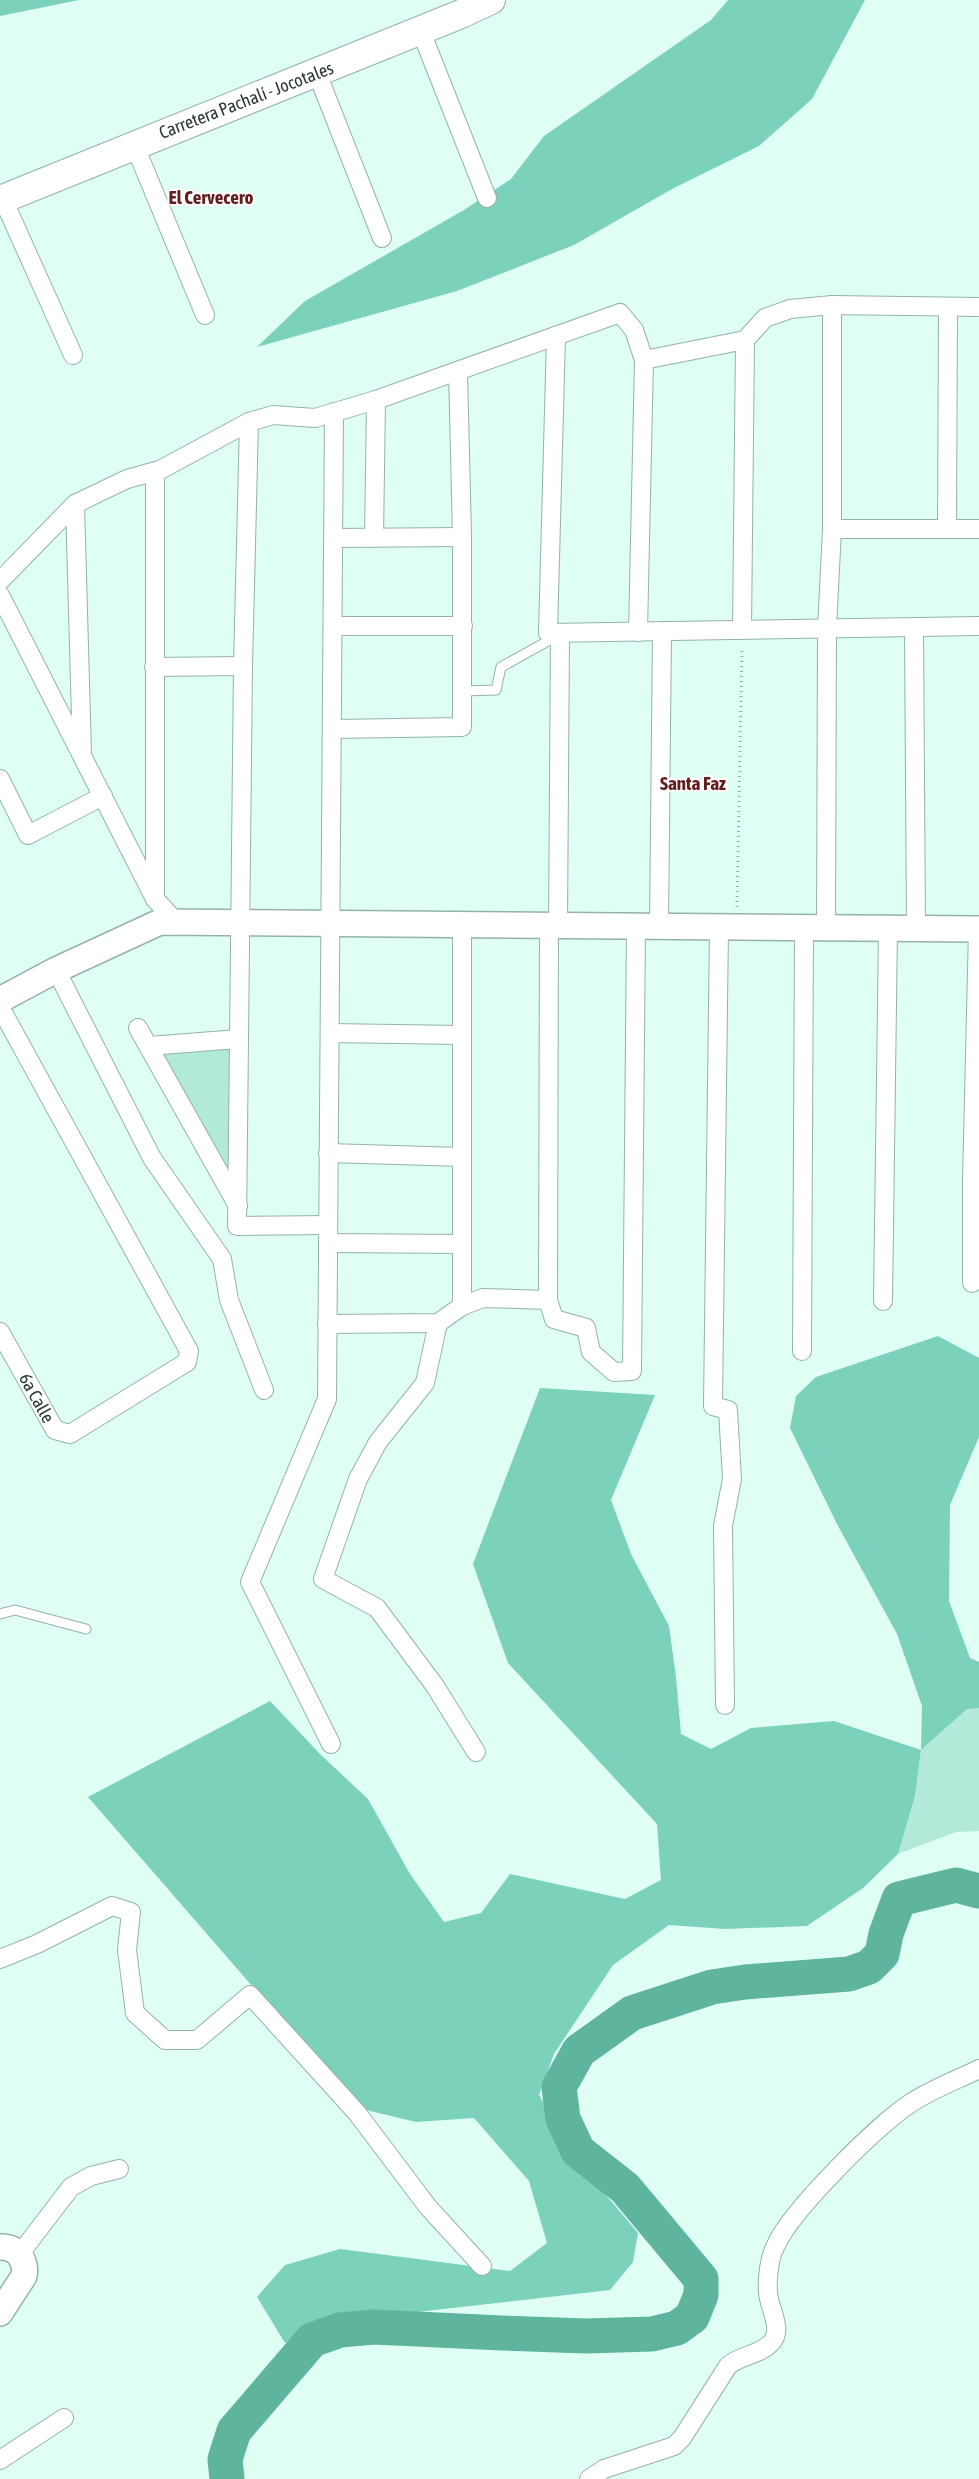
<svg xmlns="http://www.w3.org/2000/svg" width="979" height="2479" font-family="'Asap Condensed',sans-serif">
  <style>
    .green { fill: #b2e9d8 }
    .forest { fill: #7cd1ba }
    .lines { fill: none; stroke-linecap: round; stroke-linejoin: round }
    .river { stroke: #5eb49d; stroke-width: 35 }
    .lane-casing { stroke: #94b2a9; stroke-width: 11 }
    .street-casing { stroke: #94b2a9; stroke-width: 20 }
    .secondary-casing { stroke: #94b2a9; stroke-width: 28 }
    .primary-casing { stroke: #94b2a9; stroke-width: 30 }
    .path { stroke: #93aba2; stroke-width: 3; stroke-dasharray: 1 4; stroke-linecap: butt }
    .lane { stroke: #fff; stroke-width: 9 }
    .street { stroke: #fff; stroke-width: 18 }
    .secondary { stroke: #fff; stroke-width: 25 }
    .primary { stroke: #fff; stroke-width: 28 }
    .labels { text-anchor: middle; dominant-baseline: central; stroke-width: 4; stroke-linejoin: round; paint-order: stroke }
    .street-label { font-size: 18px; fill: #2b3733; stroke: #fff }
    .neighbourhood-label { font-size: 19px; font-weight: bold; fill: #621d1c; stroke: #fff }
  </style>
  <rect width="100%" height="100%" fill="#dffff4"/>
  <g class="green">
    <path d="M238 1039 239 1208 149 1046Z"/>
    <path d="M979 1708V1831L956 1832 898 1854 915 1796 921 1750 967 1709Z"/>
  </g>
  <g class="forest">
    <path d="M0 0H79L0 16Z"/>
    <path d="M728 0H865L812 99 759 146 672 189 574 245 457 291 257 347 305 301 464 210 511 179 544 136 711 20Z"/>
    <path d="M938 1336 979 1358V1437L950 1505 949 1601 970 1658 979 1662V1708L967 1709 921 1750 915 1796 898 1854 863 1888 807 1926 725 1929 669 1925 613 1965 554 2054 539 2095 583 2168 638 2233 633 2262 610 2290 338 2321 285 2343 257 2297 285 2265 340 2249 510 2271 547 2243 529 2181 474 2118 416 2122 358 2108 88 1797 270 1701 320 1754 368 1799 410 1874 444 1922 481 1913 510 1874 625 1899 661 1880 657 1824 508 1663 473 1564 540 1388 655 1395 611 1500 631 1554 669 1626 676 1677 681 1734 711 1749 751 1728 834 1721 921 1750 922 1706 897 1634 837 1524 790 1428 796 1396 816 1377Z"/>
  </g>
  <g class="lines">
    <path class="river" d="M227 2479 225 2459 234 2431 312 2340 340 2330 374 2327 502 2333 586 2336 652 2334 677 2328 692 2317 701 2295V2279L625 2188 578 2151 563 2119 559 2087 579 2051 632 2013 712 1987 745 1982 849 1974 869 1967 882 1954 886 1934 899 1899 956 1885 979 1891"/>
    <defs>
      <g id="lane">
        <path d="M463 691 496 690 501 667 557 636"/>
        <path d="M0 1614 15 1610 86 1629"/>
      </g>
      <g id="street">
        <path d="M420 29 487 198"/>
        <path d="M317 73 382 238"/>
        <path d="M134 144 205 315"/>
        <path d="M3 199 73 355"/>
        <path d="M556 336 548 633 979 626"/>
        <path d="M745 340 765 318 790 309 832 305"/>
        <path d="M644 360 745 340 742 630"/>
        <path d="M249 422 243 666 237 1226 328 1225"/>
        <path d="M155 471V899"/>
        <path d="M75 504 82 753"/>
        <path d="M832 529H979"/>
        <path d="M947 529 948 308"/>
        <path d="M334 538 462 537"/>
        <path d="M374 538 376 400 620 313 634 330 644 360 638 632"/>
        <path d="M0 581 75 504 127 479 160 470 249 422 273 415 315 418 376 400"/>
        <path d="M0 595 155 899 176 922"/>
        <path d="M333 626H463"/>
        <path d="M914 627 916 929"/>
        <path d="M154 667 243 666"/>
        <path d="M333 729 462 727V537L458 371"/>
        <path d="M0 779 28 835 103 796"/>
        <path d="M558 926 560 634"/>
        <path d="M659 926 662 631"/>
        <path d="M719 927 713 1406 728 1410 732 1479 723 1526 725 1705"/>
        <path d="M826 928 827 629 832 529V305L979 307"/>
        <path d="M56 970 152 1158 222 1259 229 1300 264 1390"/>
        <path d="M0 1007 189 1351 187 1362 70 1434 55 1430 0 1332"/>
        <path d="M138 1028 238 1206"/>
        <path d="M330 1033 461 1035"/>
        <path d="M149 1046 238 1039"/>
        <path d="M328 1153 462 1157"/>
        <path d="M328 1243 462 1244"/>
        <path d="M972 1283V1181L978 929"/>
        <path d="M548 1300 549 926"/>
        <path d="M883 1301 888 929"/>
        <path d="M462 1306 483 1298 548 1300 554 1319 586 1328 591 1352 614 1372 632 1371 636 926"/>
        <path d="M438 1323 425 1383 378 1442 358 1479 323 1579 377 1608 435 1686 476 1752"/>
        <path d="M327 1324 438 1323 462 1306V925"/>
        <path d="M802 1351 804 928"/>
        <path d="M331 1744 250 1582 327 1399 334 412"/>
        <path d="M0 1959 37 1944 112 1906 131 1912 127 1950 135 2013 165 2040H197L250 1995 357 2113 428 2207 482 2266"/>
        <path d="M19 2255 71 2187 91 2176 119 2169"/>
        <path d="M0 2460 64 2418"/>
        <path d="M589 2479 604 2469 674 2446 682 2438 728 2366C740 2355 760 2355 771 2343 784 2330 769 2308 768 2293 767 2278 769 2258 776 2245 791 2211 879 2123 911 2103 932 2089 957 2080 979 2069"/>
      </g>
      <g id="secondary">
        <path d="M0 1000 56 970 160 922 979 929"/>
        <path d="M0 2247C17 2246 27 2261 24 2276L0 2313"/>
      </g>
      <path id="primary" d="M0 200 461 14 491 0"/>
    </defs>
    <use href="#lane" class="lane-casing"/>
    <use href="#street" class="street-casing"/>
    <use href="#secondary" class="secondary-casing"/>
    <use href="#primary" class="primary-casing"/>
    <path class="path" d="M737 907 742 648"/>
    <use href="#lane" class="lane"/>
    <use href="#street" class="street"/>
    <use href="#secondary" class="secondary"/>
    <use href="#primary" class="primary"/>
  </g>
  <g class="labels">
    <g class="street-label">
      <text transform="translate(246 100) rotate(-21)">Carretera Pachalí - Jocotales</text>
      <text transform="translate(37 1398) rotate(61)">6a Calle</text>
    </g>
    <g class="neighbourhood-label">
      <text x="211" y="197">El Cervecero</text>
      <text x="693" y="783">Santa Faz</text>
    </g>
  </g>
</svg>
